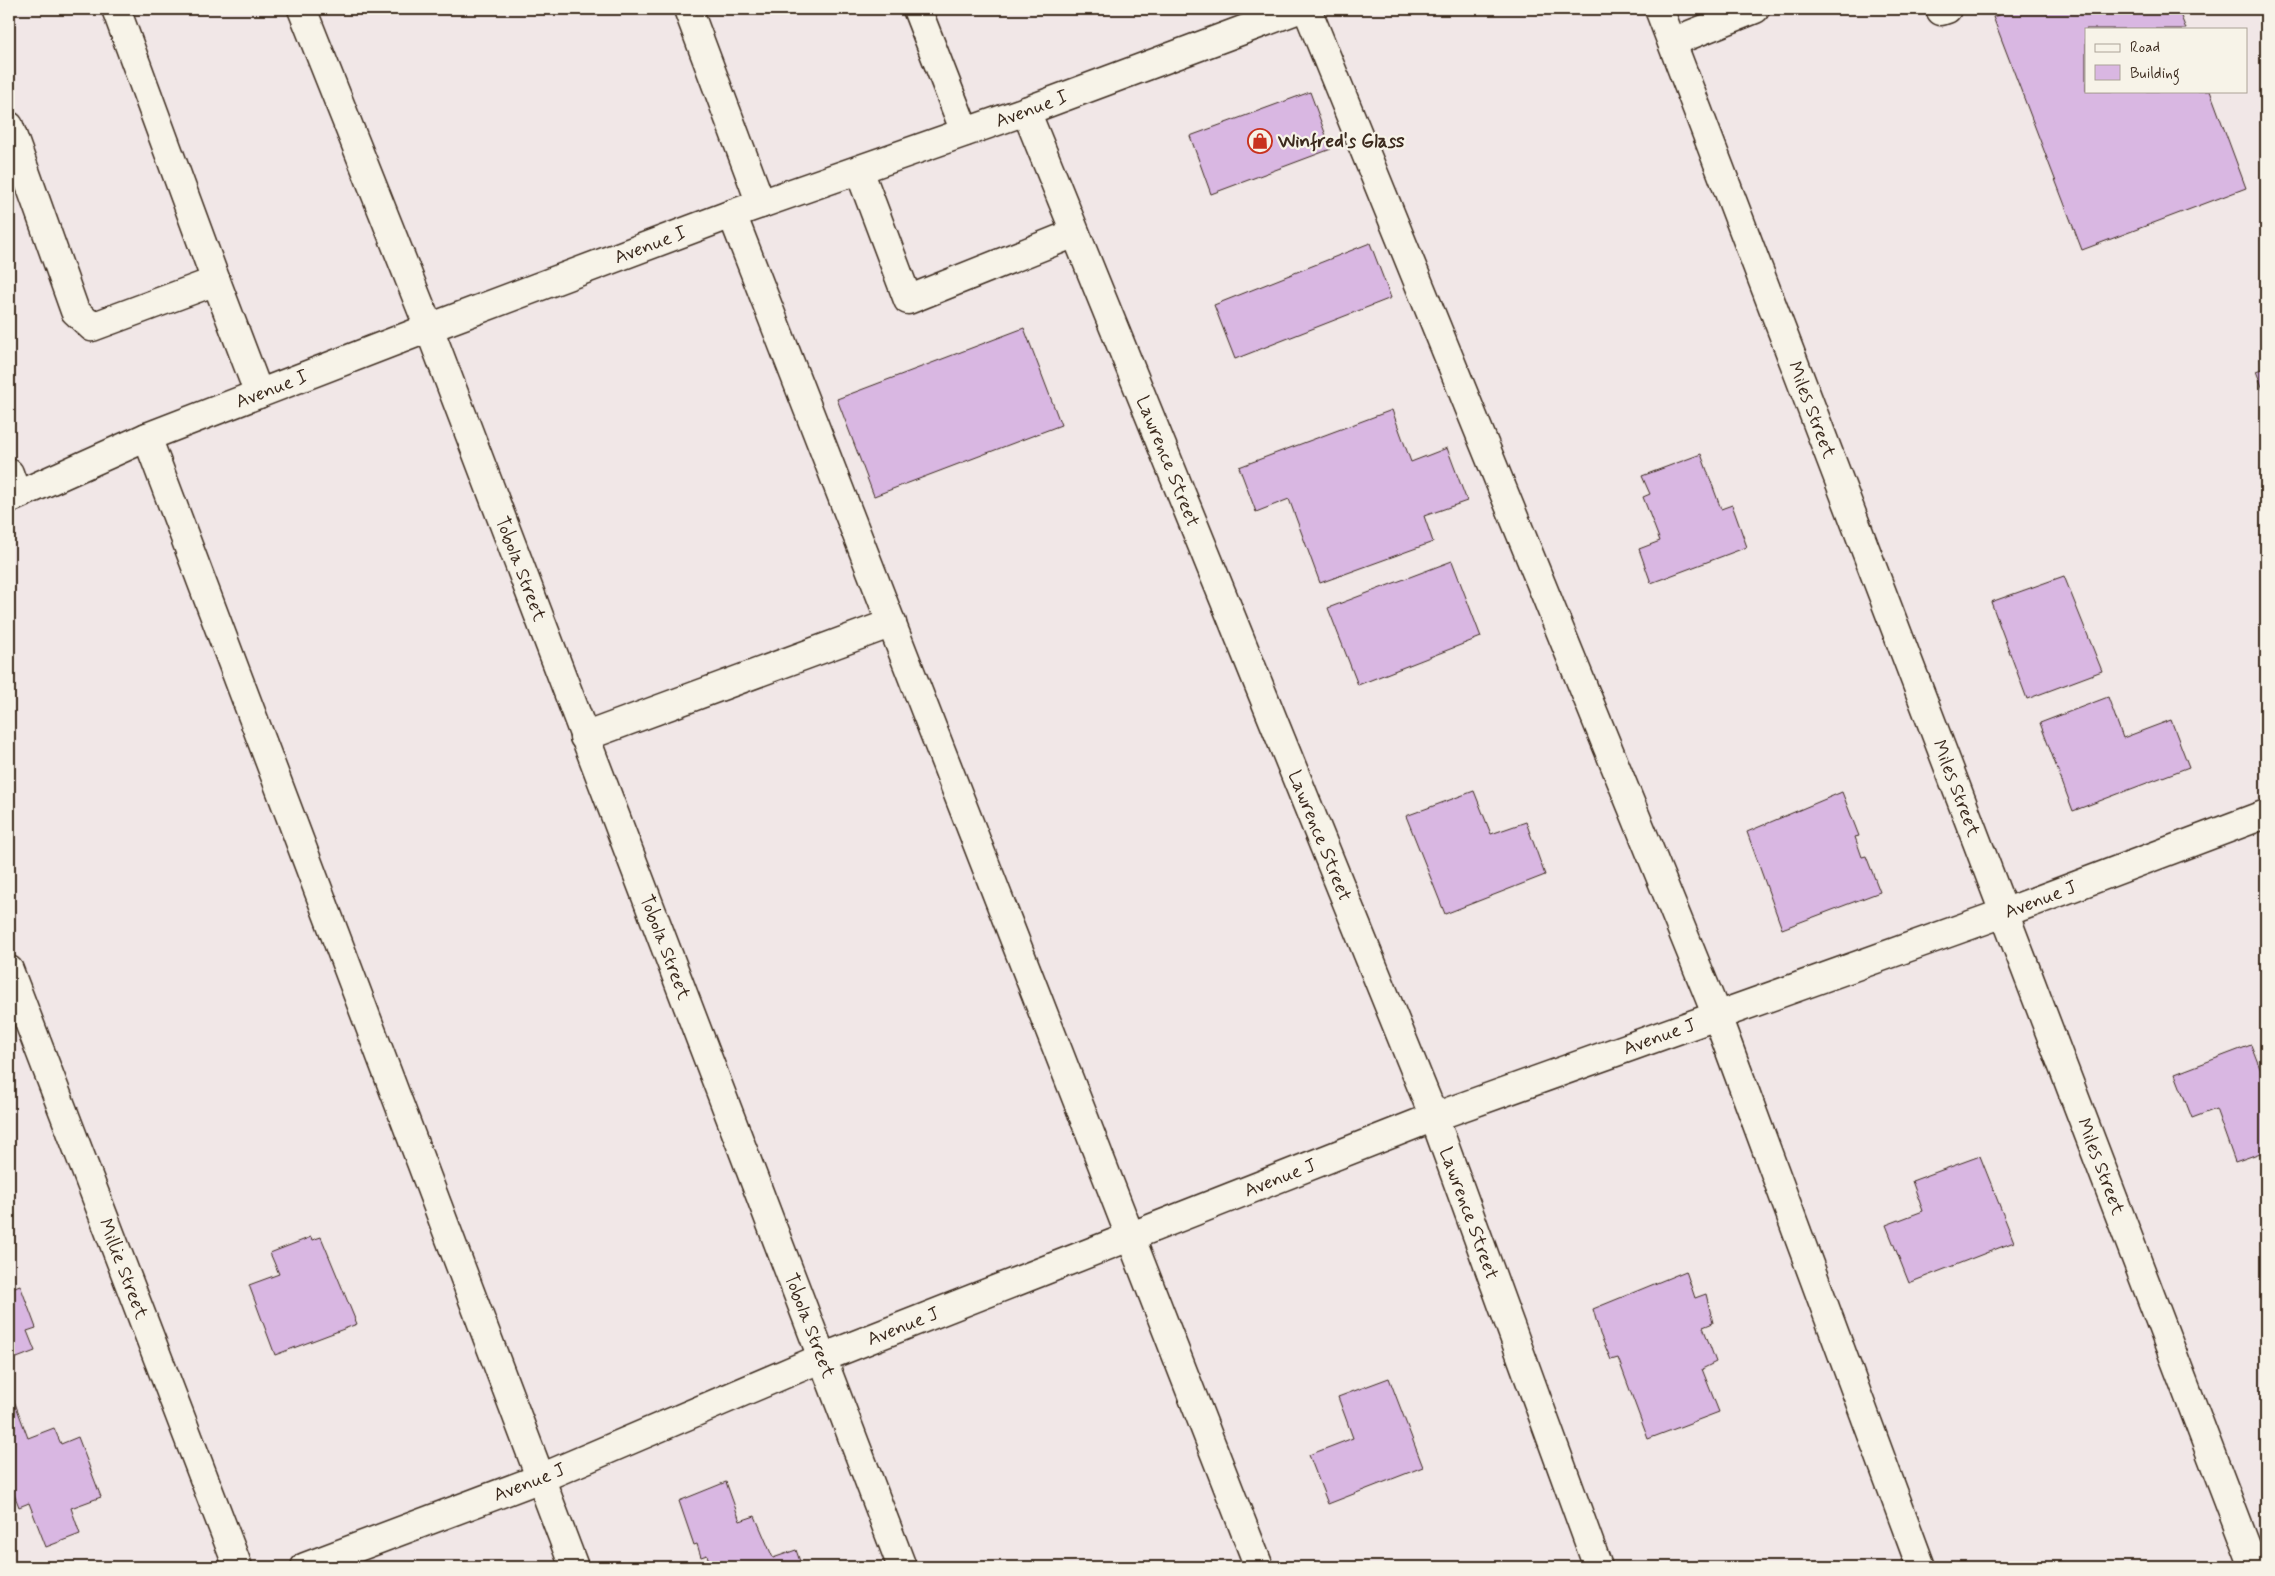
<svg xmlns="http://www.w3.org/2000/svg" width="2275" height="1576" font-family="Mynerve,sans-serif">
  <style>
    .building { fill: #d9b7e2; stroke: #3b2a1e }
    .lines { fill: none; stroke-linecap: round; stroke-linejoin: round }
    .minor-casing { stroke: #3b2a1e; stroke-width: 31 }
    .major-casing { stroke: #3b2a1e; stroke-width: 31 }
    .minor { stroke: #f7f3e8; stroke-width: 28 }
    .major { stroke: #f7f3e8; stroke-width: 28 }
    .labels { text-anchor: middle; dominant-baseline: central; stroke-width: 4.5; stroke-linejoin: round; paint-order: stroke }
    .street-label { font-size: 19px; fill: #3b2a1e; stroke: #f7f3e8 }
    .poi-label { font-size: 19px; font-weight: bold; fill: #3b2a1e; stroke: #f7f3e8; text-anchor: start }
  </style>
  <rect width="100%" height="100%" fill="#f1e7e7"/>
  <filter id="ink" filterUnits="userSpaceOnUse"><feTurbulence type="fractalNoise" baseFrequency=".02" numOctaves="2"/><feDisplacementMap in="SourceGraphic" scale="10" xChannelSelector="R" yChannelSelector="G"/><feConvolveMatrix kernelMatrix="1 2 1 2 8 2 1 2 1" color-interpolation-filters="sRGB"/></filter>
  <g filter="url(#ink)">
    <g class="building">
      <path d="M2014 9H2178L2186 29H2086V91H2210L2246 188 2082 250 1993 17Z"/>
      <path d="M1310 92 1331 149 1211 194 1190 136Z"/>
      <path d="M1370 243 1391 298 1235 359 1214 305Z"/>
      <path d="M1024 328 1061 425 874 496 837 399Z"/>
      <path d="M2266 367V397L2256 371Z"/>
      <path d="M1392 410 1411 462 1447 448 1467 501 1424 516 1433 542 1320 583 1289 499 1256 512 1239 467Z"/>
      <path d="M1701 454 1721 509 1732 505 1747 547 1651 583 1639 549 1660 541 1643 497 1650 494 1642 476Z"/>
      <path d="M1452 561 1481 637 1358 685 1328 608Z"/>
      <path d="M2064 576 2102 671 2027 699 1991 602Z"/>
      <path d="M2108 697 2123 738 2171 720 2189 767 2073 811 2040 723Z"/>
      <path d="M1474 791 1491 834 1526 822 1545 875 1445 914 1406 816Z"/>
      <path d="M1842 792 1859 836 1855 837 1862 857 1866 856 1880 892 1782 929 1747 832Z"/>
      <path d="M2251 1045 2266 1084V1151L2235 1162 2216 1109 2192 1118 2175 1074Z"/>
      <path d="M1980 1156 2014 1242 1909 1283 1886 1225 1923 1211 1912 1181Z"/>
      <path d="M311 1237 312 1240 321 1237 357 1324 275 1355 249 1285 279 1274 270 1253Z"/>
      <path d="M1686 1271 1695 1298 1706 1294 1713 1323 1703 1327 1716 1362 1702 1369 1719 1412 1648 1439 1618 1358 1611 1360 1600 1334 1593 1309Z"/>
      <path d="M9 1281 12 1288 20 1285 36 1328 27 1331 35 1351 9 1361Z"/>
      <path d="M1389 1378 1423 1467 1328 1504 1309 1455 1353 1438 1338 1397Z"/>
      <path d="M13 1398 28 1438 54 1428 61 1444 78 1437 101 1497 71 1508 80 1534 46 1547 29 1503 19 1507 9 1481V1400Z"/>
      <path d="M726 1482 740 1521 755 1516 773 1558 796 1550 802 1567H711L707 1555 701 1557 697 1544 694 1545 679 1501Z"/>
    </g>
    <g class="lines">
      <defs>
        <g id="minor">
          <path d="M116 9 216 281"/>
          <path id="s1" d="M302 9 429 328 902 1567"/>
          <path d="M688 9 761 204"/>
          <path d="M917 9 965 132"/>
          <path d="M1307 9 1717 1016 1921 1567"/>
          <path id="s2" d="M1659 9 2254 1567"/>
          <path d="M1940 9 1941 11 1947 9"/>
          <path d="M1672 42 1755 9"/>
          <path id="s3" d="M1026 111 1434 1117 1598 1567"/>
          <path d="M9 126 75 311 92 327 216 281 259 394"/>
          <path d="M859 170 908 300 1075 233"/>
          <path d="M732 214 1259 1567"/>
          <path d="M147 437 574 1567"/>
          <path d="M9 473 17 495"/>
          <path d="M584 737 892 623"/>
          <path id="s4" d="M9 970 238 1567"/>
          <path id="s5" d="M305 1567 541 1478 822 1358 1434 1117 2004 913 2266 814"/>
        </g>
        <g id="major">
          <path id="s6" d="M9 499 147 437 429 328 732 214 1026 111 1299 9"/>
        </g>
      </defs>
      <use href="#minor" class="minor-casing"/>
      <use href="#major" class="major-casing"/>
      <use href="#minor" class="minor"/>
      <use href="#major" class="major"/>
    </g>
  </g>
  <defs>
    <symbol id="shop-ring" viewBox="-11 -11 22 22"><circle r="9.5" fill="#f7f3e8" stroke="#c8321e" stroke-width="1.5"/><path d="M-5-2.5h2.3a2.7 3.5 0 0 1 5.4 0H5L5.5 6h-11ZM-1.5-2.5h3a1.5 2.3 0 0 0-3 0Z" fill="#c8321e"/></symbol>
  </defs>
  <g fill-rule="evenodd">
    <use href="#shop-ring" x="1246" y="127" width="28" height="28"/>
  </g>
  <g class="labels">
    <g class="street-label">
      <text stroke="none"><textPath href="#s6" startOffset="1095">Avenue I</textPath></text>
      <text stroke="none"><textPath href="#s6" startOffset="690">Avenue I</textPath></text>
      <text stroke="none"><textPath href="#s6" startOffset="285">Avenue I</textPath></text>
      <text stroke="none"><textPath href="#s2" startOffset="429">Miles Street</textPath></text>
      <text stroke="none"><textPath href="#s3" startOffset="378">Lawrence Street</textPath></text>
      <text stroke="none"><textPath href="#s1" startOffset="601">Tobola Street</textPath></text>
      <text stroke="none"><textPath href="#s2" startOffset="834">Miles Street</textPath></text>
      <text stroke="none"><textPath href="#s3" startOffset="782">Lawrence Street</textPath></text>
      <text stroke="none"><textPath href="#s5" startOffset="1860">Avenue J</textPath></text>
      <text stroke="none"><textPath href="#s1" startOffset="1006">Tobola Street</textPath></text>
      <text stroke="none"><textPath href="#s5" startOffset="1455">Avenue J</textPath></text>
      <text stroke="none"><textPath href="#s2" startOffset="1239">Miles Street</textPath></text>
      <text stroke="none"><textPath href="#s5" startOffset="1050">Avenue J</textPath></text>
      <text stroke="none"><textPath href="#s3" startOffset="1188">Lawrence Street</textPath></text>
      <text stroke="none"><textPath href="#s4" startOffset="320">Millie Street</textPath></text>
      <text stroke="none"><textPath href="#s1" startOffset="1411">Tobola Street</textPath></text>
      <text stroke="none"><textPath href="#s5" startOffset="645">Avenue J</textPath></text>
      <text stroke="none"><textPath href="#s5" startOffset="240">Avenue J</textPath></text>
    </g>
    <g class="poi-label">
      <text x="1278" y="141">Winfred's Glass</text>
    </g>
  </g>
  <rect width="2275" height="1576" fill="none" stroke="#f7f3e8" stroke-width="30"/>
  <rect x="15" y="15" width="2245" height="1546" fill="none" stroke="#3b2a1e" stroke-width="2" filter="url(#ink)"/>
  <rect x="2085" y="28" width="162" height="65" fill="#f7f3e8" stroke="#aca397"/>
  <rect x="2095" y="44" width="25" height="8" fill="#f7f3e8" stroke="#aca397"/>
  <text x="2130" y="52" font-size="15" fill="#3b2a1e">Road</text>
  <rect x="2095" y="65" width="25" height="15" fill="#d9b7e2" stroke="#aca397"/>
  <text x="2130" y="78" font-size="15" fill="#3b2a1e">Building</text>
</svg>
